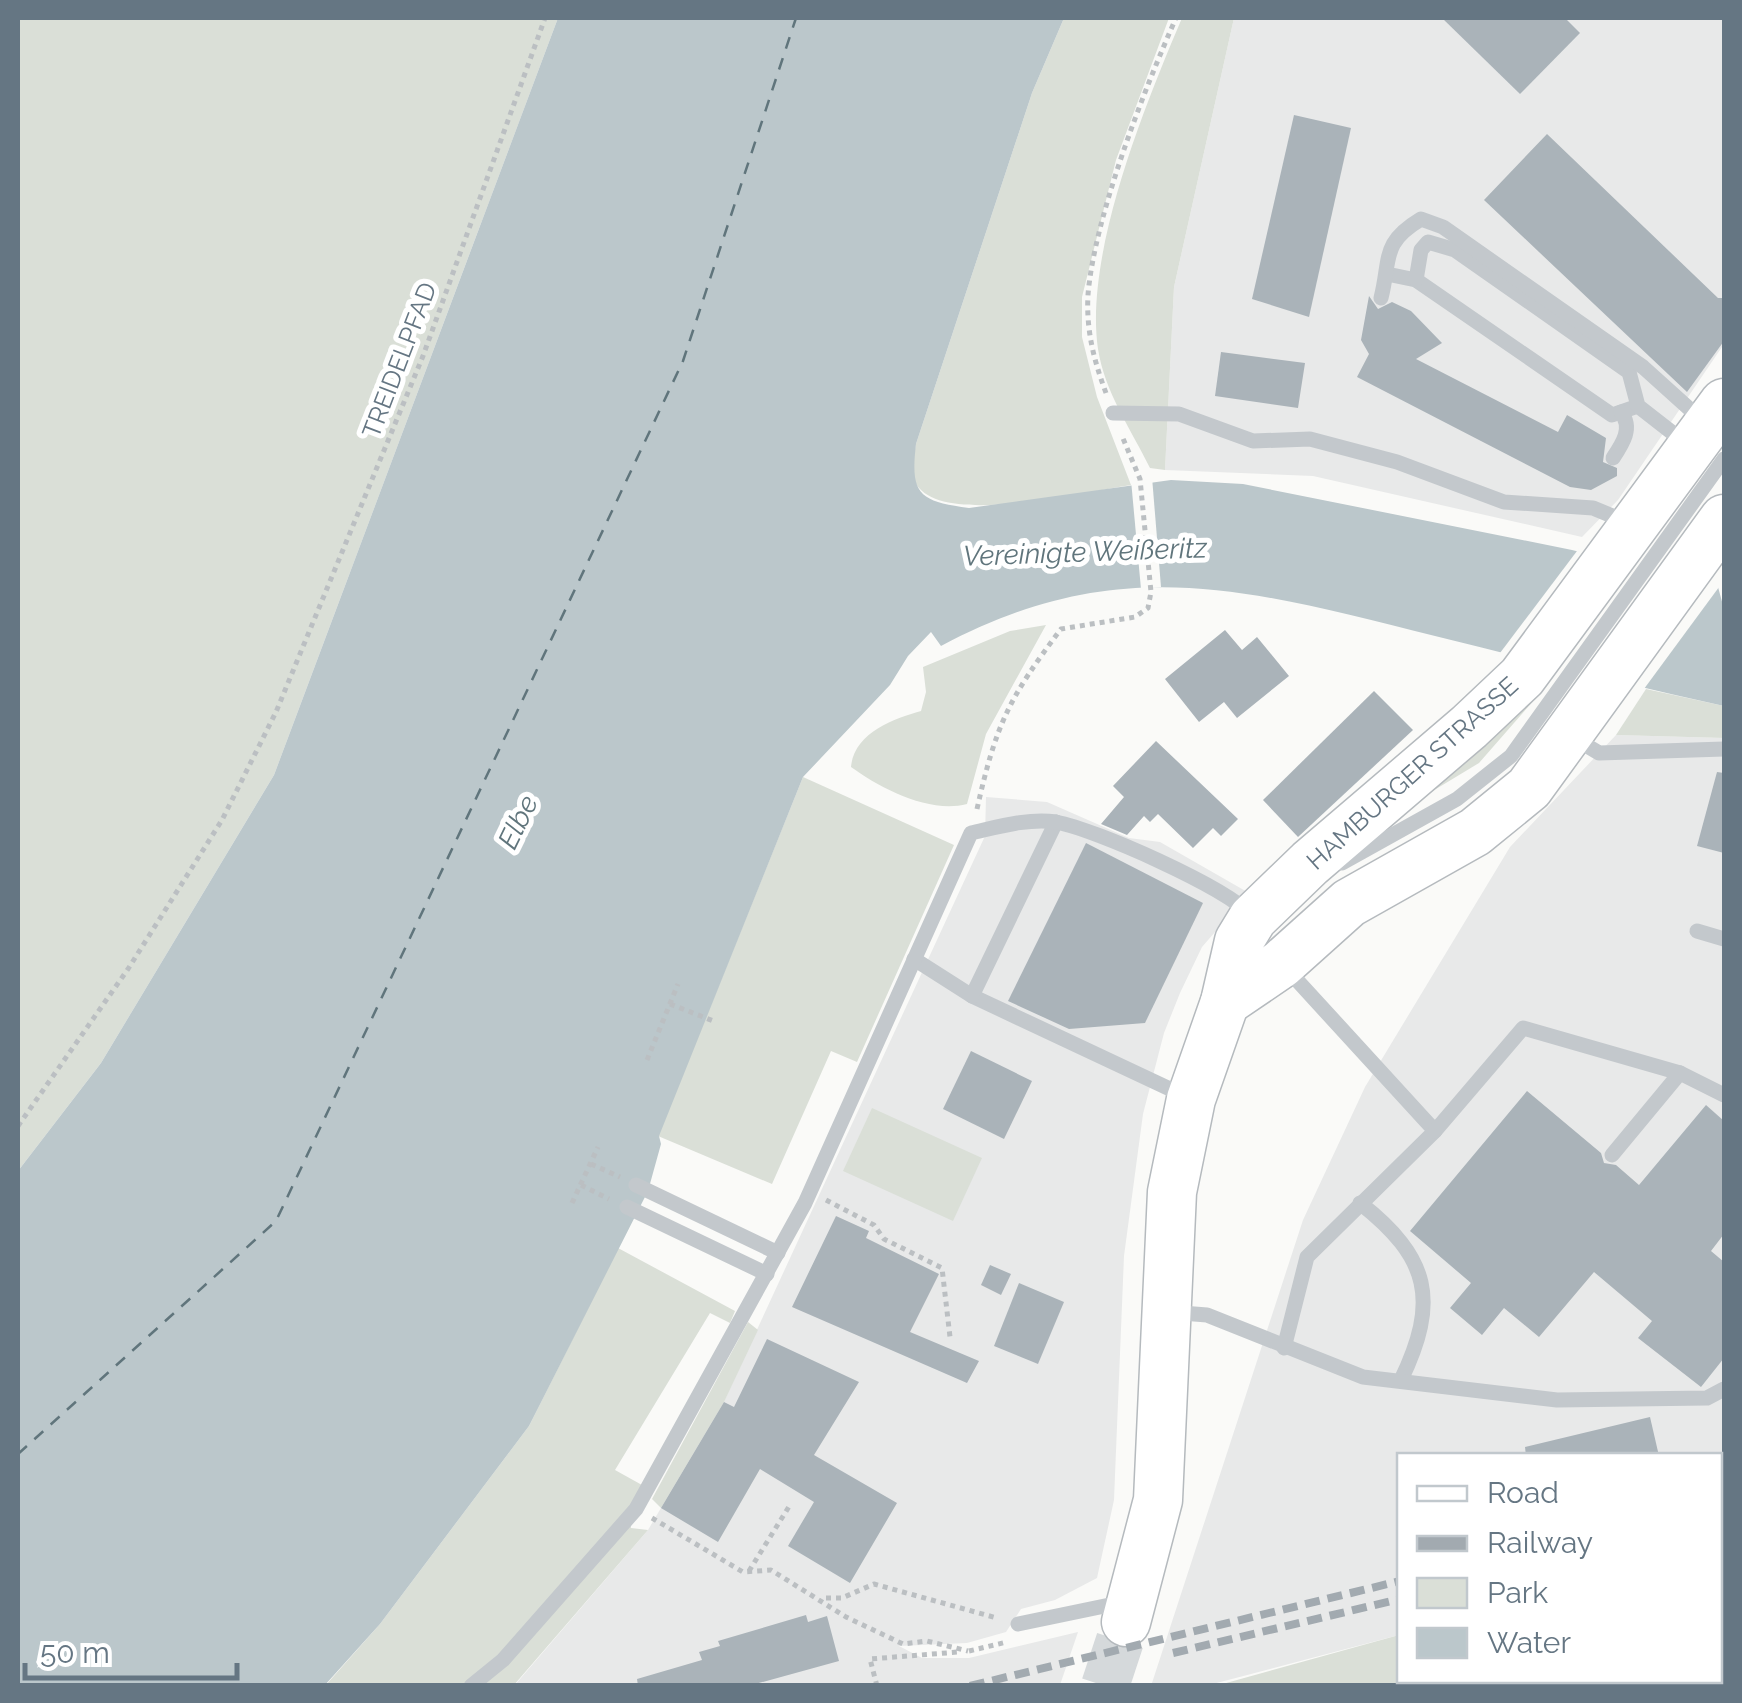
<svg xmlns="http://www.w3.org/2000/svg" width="1742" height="1703" font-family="Raleway,sans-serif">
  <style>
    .built { fill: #e8e9e9 }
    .green { fill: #dadfd7 }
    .water { fill: #bbc7cb }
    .pier { fill: #fafaf8 }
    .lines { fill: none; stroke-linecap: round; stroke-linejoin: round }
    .ferry { stroke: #60757c; stroke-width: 2.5; stroke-dasharray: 12 10; stroke-linecap: butt }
    .building { fill: #aab3b9 }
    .primary-tunnel { stroke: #d5d9db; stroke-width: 48; stroke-dasharray: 48 24; stroke-linecap: butt }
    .primary-casing { stroke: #b5babe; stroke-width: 51 }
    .path { stroke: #bbbfc2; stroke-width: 5; stroke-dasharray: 5 5; stroke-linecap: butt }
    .lane { stroke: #c3c8cc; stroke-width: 15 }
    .primary { stroke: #fff; stroke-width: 48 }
    .rail { stroke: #a2aab0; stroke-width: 8; stroke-dasharray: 15 8; stroke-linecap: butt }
    .labels { text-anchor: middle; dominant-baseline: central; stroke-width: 10; stroke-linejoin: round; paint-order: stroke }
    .street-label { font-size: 25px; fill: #657683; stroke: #fff }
    .water-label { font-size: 28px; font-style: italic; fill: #60757c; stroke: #fff }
  </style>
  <rect width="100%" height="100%" fill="#fafaf8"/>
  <g class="built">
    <path d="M1234 18H1724V344L1618 500 1582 537 1313 476 1165 470 1174 287Z"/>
    <path d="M1616 735 1724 738V1549L1720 1550V1456H1400L1399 1635 1209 1685 1151 1686 1303 1220 1365 1087 1510 847Z"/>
    <path d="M986 797 1047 802 1129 838 1160 842 1249 893 1202 947 1180 993 1164 1033 1143 1114 1124 1256 1114 1500 1097 1578 1055 1600 1021 1609 1006 1632 967 1643 899 1646 922 1658H969L1078 1632 1060 1685 514 1686 648 1530 724 1401 985 836Z"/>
    <path d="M1724 1620V1685L1481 1686 1500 1680H1720V1621Z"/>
  </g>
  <g class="green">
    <path d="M18 18H558L274 775 101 1063 18 1171Z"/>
    <path d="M1064 18H1169L1116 160 1082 297V337L1097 397 1131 485C1087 491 938 529 915 482 910 472 914 456 916 444L1032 93Z"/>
    <path d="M1182 18H1234L1174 287 1165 470 1150 468C1131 429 1105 393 1098 349 1084 254 1145 105 1182 18Z"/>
    <path d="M1046 625 986 734 967 804C929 814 880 788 851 767 854 733 893 719 921 711L926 692 923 667 1010 631Z"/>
    <path d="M1542 682 1548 684 1479 763 1383 821 1379 813C1459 772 1483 750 1542 682Z"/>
    <path d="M1646 689 1724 706V738L1616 735Z"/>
    <path d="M803 777 954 845 857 1062 831 1051 772 1184 658 1136Z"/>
    <path d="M872 1108 982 1158 953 1221 843 1171Z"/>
    <path d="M618 1248 735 1311 730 1323 710 1313 615 1470 642 1485 629 1511 631 1528 648 1530 514 1685 325 1686 380 1624 529 1426Z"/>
    <path d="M748 1322 758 1330 724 1402 661 1508 652 1499Z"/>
    <path d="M1399 1635 1400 1680 1500 1681 1481 1686 1219 1685Z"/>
  </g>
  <path class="water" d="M558 18H1064L1032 93 916 444C910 495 919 501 969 508L1171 480 1243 484 1572 550 1718 587 1724 609V706C1628 685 1532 660 1435 636 1250 590 1120 550 941 646L931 632 908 656 890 685 803 777 659 1136 661 1144 648 1191 529 1426 380 1624 325 1685H18V1171L101 1063 274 775Z"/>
  <g class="pier">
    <path d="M1152 477 1161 587 1141 589 1131 480Z"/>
    <path d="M1580 547 1722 583 1641 693 1497 657Z"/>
  </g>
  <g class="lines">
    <path class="ferry" d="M18 1454 276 1221 683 361 796 18"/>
  </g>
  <g class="building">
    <path d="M1442 18H1565L1580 33 1520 94Z"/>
    <path d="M1294 115 1351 128 1309 317 1252 299Z"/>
    <path d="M1547 134 1718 298H1724V341L1687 392 1484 200Z"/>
    <path d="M1369 296 1378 309 1392 302 1411 311 1442 343 1416 359 1558 432 1567 415 1606 438 1603 462 1617 468V476L1591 490 1570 487 1357 377 1369 354 1361 340Z"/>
    <path d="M1221 352 1305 363 1298 408 1215 396Z"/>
    <path d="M1225 630 1242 650 1257 637 1289 676 1237 718 1224 702 1199 722 1165 679Z"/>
    <path d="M1374 691 1413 730 1298 837 1263 800Z"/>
    <path d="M1156 741 1238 819 1221 836 1213 828 1193 848 1158 814 1150 822 1144 816 1127 835 1101 824 1124 797 1113 786Z"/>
    <path d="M1717 772 1724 773V853L1697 846Z"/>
    <path d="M1086 843 1203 903 1145 1023 1069 1029 1008 1001Z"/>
    <path d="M971 1051 1032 1081 1004 1139 943 1109Z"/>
    <path d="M1527 1091 1601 1153 1604 1163 1616 1165 1639 1185 1706 1105 1724 1121V1234L1711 1251 1724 1262V1358L1701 1387 1638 1338 1652 1321 1594 1272 1539 1337 1504 1308 1482 1335 1450 1308 1471 1283 1410 1231Z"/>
    <path d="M836 1216 869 1231 866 1238 939 1274 910 1332 979 1361 967 1383 792 1307Z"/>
    <path d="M990 1265 1011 1274 1001 1295 981 1285Z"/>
    <path d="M1019 1283 1064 1302 1038 1364 994 1346Z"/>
    <path d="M767 1339 859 1382 814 1455 897 1503 850 1583 788 1546 814 1502 760 1469 718 1542 661 1508 724 1402 734 1407Z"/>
    <path d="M1650 1417 1659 1456H1526L1525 1447Z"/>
    <path d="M806 1615 808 1622 827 1616 839 1661 748 1686H638L637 1679 702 1660 699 1652 720 1646 718 1641Z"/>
  </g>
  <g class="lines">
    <path class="primary-tunnel" d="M1105 1686 1126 1622"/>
    <defs>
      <g id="primary">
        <path d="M1225 1002 1281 964 1349 903 1475 832 1529 788 1724 519"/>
        <path d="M1126 1622 1158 1500 1172 1192 1191 1099 1225 1002 1239 941 1253 918 1310 863 1469 727 1522 677 1724 403"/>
      </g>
    </defs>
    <use href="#primary" class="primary-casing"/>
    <g class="path">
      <path d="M1106 393C1094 361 1086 330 1088 295 1094 218 1144 90 1176 18"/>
      <path d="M977 809C996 724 1009 698 1061 629L1135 617 1148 608 1151 592 1140 479 1122 436"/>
      <path d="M670 1004 716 1022"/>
      <path d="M647 1060 678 984"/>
      <path d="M18 1126 128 969 222 820 276 712 423 356 545 18"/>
      <path d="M591 1164 620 1177"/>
      <path d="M581 1185 609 1199"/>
      <path d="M826 1200 874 1225 884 1239 942 1268 950 1337"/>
      <path d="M572 1203 598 1147"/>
      <path d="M652 1518 743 1572 771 1570 846 1617 903 1644 927 1641 968 1651"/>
      <path d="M749 1571 790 1505"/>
      <path d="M826 1598H842L874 1584 997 1618"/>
      <path d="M969 1651 1007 1642"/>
      <path d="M877 1686 870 1659 958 1652"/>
    </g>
    <g class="lane">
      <path d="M1387 274 1416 280 1612 415 1638 406"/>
      <path d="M1416 280 1421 250 1428 242 1455 250 1629 372 1638 406 1688 445"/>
      <path d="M1381 298C1391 258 1381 243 1421 219L1443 227 1643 367 1704 422"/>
      <path d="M1113 413 1179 414 1253 441 1310 439 1397 462 1504 502 1593 508 1627 522"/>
      <path d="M1613 458C1623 443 1633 428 1621 412"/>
      <path d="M1574 738 1599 753 1724 749"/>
      <path d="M1056 822 972 996 1187 1097"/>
      <path d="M1342 863 1457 799 1511 756 1724 459"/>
      <path d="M1697 931 1724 939"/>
      <path d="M914 959 972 996"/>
      <path d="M1284 966 1435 1131 1307 1257 1284 1348"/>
      <path d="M1435 1131 1523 1028 1680 1073"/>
      <path d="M1612 1155 1680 1073 1724 1095"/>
      <path d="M636 1185 778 1253"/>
      <path d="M1360 1203C1430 1258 1439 1301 1401 1380"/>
      <path d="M627 1207 767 1274"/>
      <path d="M1169 1312 1207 1315 1363 1377 1557 1400 1707 1398 1724 1389"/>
      <path d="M1018 1624 1124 1602"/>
      <path d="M471 1686 503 1660 636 1509 805 1203 971 833C998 827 1028 818 1056 822 1097 830 1223 886 1251 915"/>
    </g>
    <use href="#primary" class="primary"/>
    <g class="rail">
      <path d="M1720 1498 1724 1497"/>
      <path d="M1720 1521 1724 1520"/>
      <path d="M1173 1653 1400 1599"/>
      <path d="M970 1686 1400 1581"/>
    </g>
  </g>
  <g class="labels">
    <g class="street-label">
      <text transform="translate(399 360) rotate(-69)">TREIDELPFAD</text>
      <text transform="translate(1412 773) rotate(-42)">HAMBURGER STRASSE</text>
    </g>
    <g class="water-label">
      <text transform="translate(1085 552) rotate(-2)">Vereinigte Weißeritz</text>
      <text transform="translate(518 822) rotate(-64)">Elbe</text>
    </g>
  </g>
  <rect width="1742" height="1703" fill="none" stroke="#657683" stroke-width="40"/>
  <rect x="1397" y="1453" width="325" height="230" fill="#ffffff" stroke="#c1c8cd" stroke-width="2.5"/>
  <rect x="1417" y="1486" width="50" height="15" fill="#ffffff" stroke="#c1c8cd" stroke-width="2.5"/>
  <text x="1487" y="1503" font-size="30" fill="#657683">Road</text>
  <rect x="1417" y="1536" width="50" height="15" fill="#a2aab0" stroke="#c1c8cd" stroke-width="2.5"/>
  <text x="1487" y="1553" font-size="30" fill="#657683">Railway</text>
  <rect x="1417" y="1578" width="50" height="30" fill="#dadfd7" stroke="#c1c8cd" stroke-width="2.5"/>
  <text x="1487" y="1603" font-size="30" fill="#657683">Park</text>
  <rect x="1417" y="1628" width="50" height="30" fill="#bbc7cb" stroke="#c1c8cd" stroke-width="2.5"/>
  <text x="1487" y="1653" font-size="30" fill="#657683">Water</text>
  <path d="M25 1663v15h212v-15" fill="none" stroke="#657683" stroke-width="5"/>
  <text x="40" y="1663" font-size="30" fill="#657683" stroke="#ffffff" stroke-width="8" paint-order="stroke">50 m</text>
</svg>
